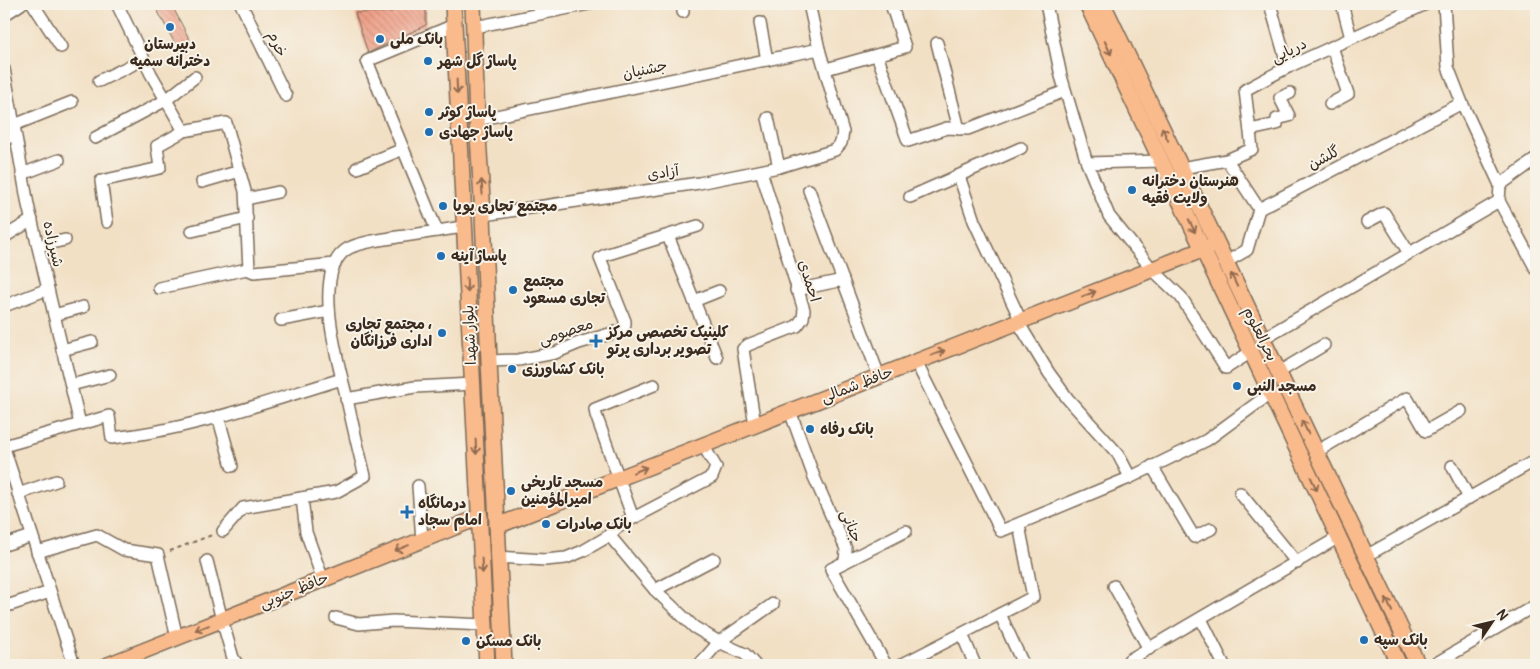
<svg xmlns="http://www.w3.org/2000/svg" width="1540" height="669" font-family="Pangolin,'Playpen Sans Arabic',sans-serif">
  <style>
    .building { fill: url(#building-back-hatch) }
    .lines { fill: none; stroke-linecap: round; stroke-linejoin: round }
    .minor-casing { stroke: #7b6a58; stroke-width: 14 }
    .major-casing { stroke: #7b6a58; stroke-width: 18 }
    .path { stroke: #7b6a58; stroke-width: 2; stroke-dasharray: 4 4; stroke-linecap: butt }
    .minor { stroke: #fff; stroke-width: 11 }
    .major { stroke: #fabb8c; stroke-width: 15 }
    .oneway { stroke: #916b50 }
    .poi-dot { fill: #1f6fb2; stroke: #f7f3e8; stroke-width: 2 }
    .labels { text-anchor: middle; dominant-baseline: central; stroke-width: 4; stroke-linejoin: round; paint-order: stroke }
    .poi-label { font-size: 15px; font-weight: bold; fill: #3b2a1e; stroke: #f7f3e8; text-anchor: start }
    .street-label { font-size: 15px; fill: #3b2a1e; stroke: #f7f3e8 }
  </style>
  <defs>
    <pattern id="building-back-hatch" width="6" height="6" patternUnits="userSpaceOnUse" patternTransform="scale(1.25)"><rect width="6" height="6" fill="#f0a088"/><path d="M-1 5l2 2M0 0l6 6M5-1l2 2" fill="none" stroke="#c4836f"/></pattern>
  </defs>
  <rect width="100%" height="100%" fill="#f7f3e8"/>
  <filter id="ink" filterUnits="userSpaceOnUse"><feTurbulence type="fractalNoise" baseFrequency=".02" numOctaves="2"/><feDisplacementMap in="SourceGraphic" scale="10" xChannelSelector="R" yChannelSelector="G"/><feConvolveMatrix kernelMatrix="1 2 1 2 8 2 1 2 1" color-interpolation-filters="sRGB"/></filter>
  <filter id="wash" filterUnits="userSpaceOnUse"><feTurbulence type="fractalNoise" baseFrequency=".0096" numOctaves="4" result="noise"/><feDisplacementMap in="SourceGraphic" scale="20" xChannelSelector="R" yChannelSelector="G"/><feGaussianBlur stdDeviation="1.12" result="paint"/><feColorMatrix in="noise" values="0 0 0 0 0 0 0 0 0 0 0 0 0 0 0 0 0 1.4 0 .05"/><feComposite in="paint" operator="in"/></filter>
  <g filter="url(#wash)">
    <rect width="100%" height="100%" fill="#f2e0c5"/>
    <g id="blocks">
      <g class="building">
        <path d="M154 4H171L193 46 180 53Z"/>
        <path d="M392 4H426V25L368 53 355 13 392 12Z"/>
      </g>
    </g>
  </g>
  <g filter="url(#ink)">
    <use href="#blocks" fill-opacity="0" stroke="#7b6a58" stroke-width="1"/>
    <g class="lines">
      <defs>
        <g id="minor">
          <path d="M33 4 61 47"/>
          <path d="M117 4 151 74 184 131 226 123 245 191 249 269"/>
          <path d="M241 4 286 96"/>
          <path d="M683 4V12"/>
          <path d="M1046 4 1061 76 1087 163 1109 216 1152 269 1181 297 1226 368 1251 352"/>
          <path d="M1270 4 1288 67"/>
          <path d="M1342 4 1351 38"/>
          <path d="M1444 4 1448 67 1462 103 1500 185 1499 201 1536 269"/>
          <path d="M4 15 21 4"/>
          <path d="M760 23 767 60"/>
          <path d="M475 27 589 4"/>
          <path d="M937 43 959 129"/>
          <path d="M877 55 908 141 947 128 968 129 1065 91"/>
          <path d="M4 69 28 205 80 424"/>
          <path d="M826 69 905 47 891 4"/>
          <path d="M99 81 144 59"/>
          <path d="M1330 104 1348 94 1332 47"/>
          <path d="M768 118 779 167"/>
          <path d="M477 120 819 49"/>
          <path d="M14 125 72 102"/>
          <path d="M1250 130 1277 124V119L1289 116 1280 98 1290 93"/>
          <path d="M95 138 166 100 195 77"/>
          <path d="M4 140 15 133"/>
          <path d="M1227 160 1259 209"/>
          <path d="M1087 163 1162 161"/>
          <path d="M357 168 403 149"/>
          <path d="M1181 168 1227 160 1252 149 1245 90 1288 67 1426 4"/>
          <path d="M22 174 59 160"/>
          <path d="M959 176 974 221 1021 321"/>
          <path d="M202 182 240 171"/>
          <path d="M1500 185 1536 159"/>
          <path d="M809 190 879 376"/>
          <path d="M910 197 1021 148"/>
          <path d="M246 199 278 192"/>
          <path d="M483 215 699 183 779 167 835 150 841 143 843 132 819 49 809 4"/>
          <path d="M107 222 101 181 160 168 157 146 184 131"/>
          <path d="M1367 222 1384 213 1409 253"/>
          <path d="M192 231 247 218"/>
          <path d="M437 231 367 61 454 25"/>
          <path d="M668 236 717 358"/>
          <path d="M4 237 32 220"/>
          <path d="M38 246 65 240"/>
          <path d="M1226 262 1247 250 1259 209 1462 103"/>
          <path d="M159 288 247 269 254 272 335 264"/>
          <path d="M796 290 843 280"/>
          <path d="M694 301 719 291"/>
          <path d="M4 306 48 289"/>
          <path d="M54 315 83 307"/>
          <path d="M281 320 329 311"/>
          <path d="M1018 322 1049 373 1068 399 1118 454 1130 477"/>
          <path d="M1262 339 1499 201"/>
          <path d="M62 350 92 342"/>
          <path d="M489 361 518 360 555 353 579 343 623 330 625 325V321L600 258 605 255 698 226"/>
          <path d="M916 362 1001 531 1129 478 1207 440 1271 393"/>
          <path d="M1279 372 1324 345"/>
          <path d="M71 385 110 375"/>
          <path d="M346 399 415 387 473 384"/>
          <path d="M790 411 814 477 846 549 845 562 831 569 886 665"/>
          <path d="M218 416 232 466"/>
          <path d="M755 425 743 349 748 345 797 326 803 318 804 310 761 171"/>
          <path d="M4 446 109 416 112 438C190 430 266 402 342 379"/>
          <path d="M4 448 74 665"/>
          <path d="M1316 452 1407 398 1426 431 1461 411"/>
          <path d="M1152 466 1194 537 1211 529"/>
          <path d="M1452 466 1469 498"/>
          <path d="M418 486 422 540"/>
          <path d="M1240 493 1297 563"/>
          <path d="M18 494 56 481"/>
          <path d="M302 498 306 532 323 580"/>
          <path d="M633 518 596 415 595 409 654 385"/>
          <path d="M223 531 243 508 336 492 365 476C358 449 352 422 346 395 338 362 310 268 349 248 364 241 381 240 397 237 420 234 442 230 464 227"/>
          <path d="M609 535 655 590 694 627 719 642 745 654 755 665"/>
          <path d="M4 545 32 536"/>
          <path d="M37 552 97 535 124 550 158 555 177 638"/>
          <path d="M1366 556 1536 460"/>
          <path d="M498 557 545 560 566 558 583 551 607 537 620 525 712 477 716 467 703 445"/>
          <path d="M207 561 222 620 233 658 238 665"/>
          <path d="M845 562 906 531"/>
          <path d="M1114 586 1149 649"/>
          <path d="M655 590 714 559"/>
          <path d="M10 605 50 592"/>
          <path d="M1000 614 1023 664"/>
          <path d="M336 618 359 624 393 621 485 625"/>
          <path d="M1201 619 1224 665"/>
          <path d="M962 634 975 665"/>
          <path d="M699 665 719 642 773 604"/>
          <path d="M901 665 1033 597 1019 525"/>
          <path d="M1132 665 1129 660 1339 537"/>
          <path d="M1433 665 1536 605"/>
        </g>
        <g id="major">
          <path d="M453 4 487 665"/>
          <path d="M473 4 477 120 483 215 489 361 504 665"/>
          <path d="M1087 4 1399 665"/>
          <path d="M1103 4 1418 665"/>
          <path d="M497 526 1217 244"/>
          <path d="M108 665 480 517"/>
        </g>
      </defs>
      <use href="#minor" class="minor-casing"/>
      <use href="#major" class="major-casing"/>
      <path class="path" d="M170 551 212 535"/>
      <use href="#minor" class="minor"/>
      <use href="#major" class="major"/>
    </g>
    <defs><path id="oneway-shaft" d="M-6 0H5M1.5-3L5.5 0L1.5 3" fill="none" stroke-width="1.6" stroke-linecap="round" stroke-linejoin="round" transform="scale(1.25)"/></defs>
    <g class="oneway">
      <use href="#oneway-shaft" transform="translate(1108 48) rotate(65)"/>
      <use href="#oneway-shaft" transform="translate(457 87) rotate(87)"/>
      <use href="#oneway-shaft" transform="translate(1165 134) rotate(-115)"/>
      <use href="#oneway-shaft" transform="translate(482 187) rotate(-94)"/>
      <use href="#oneway-shaft" transform="translate(1192 226) rotate(65)"/>
      <use href="#oneway-shaft" transform="translate(1234 280) rotate(-115)"/>
      <use href="#oneway-shaft" transform="translate(467 285) rotate(87)"/>
      <use href="#oneway-shaft" transform="translate(1089 294) rotate(-21)"/>
      <use href="#oneway-shaft" transform="translate(938 353) rotate(-21)"/>
      <use href="#oneway-shaft" transform="translate(1305 427) rotate(-115)"/>
      <use href="#oneway-shaft" transform="translate(476 447) rotate(87)"/>
      <use href="#oneway-shaft" transform="translate(640 470) rotate(-21)"/>
      <use href="#oneway-shaft" transform="translate(1314 484) rotate(65)"/>
      <use href="#oneway-shaft" transform="translate(402 548) rotate(158)"/>
      <use href="#oneway-shaft" transform="translate(482 566) rotate(87)"/>
      <use href="#oneway-shaft" transform="translate(1389 605) rotate(-115)"/>
      <use href="#oneway-shaft" transform="translate(202 628) rotate(158)"/>
    </g>
  </g>
  <g class="poi-dot">
    <circle cx="170" cy="27" r="5"/>
    <circle cx="380" cy="39" r="5"/>
    <circle cx="428" cy="61" r="5"/>
    <circle cx="429" cy="112" r="5"/>
    <circle cx="429" cy="132" r="5"/>
    <circle cx="1132" cy="190" r="5"/>
    <circle cx="443" cy="206" r="5"/>
    <circle cx="441" cy="256" r="5"/>
    <circle cx="513" cy="290" r="5"/>
    <circle cx="442" cy="333" r="5"/>
    <path d="M593.5 333.5h5v5h5v5h-5v5h-5v-5h-5v-5h5z"/>
    <circle cx="512" cy="369" r="5"/>
    <circle cx="1237" cy="386" r="5"/>
    <circle cx="810" cy="429" r="5"/>
    <circle cx="511" cy="491" r="5"/>
    <path d="M404.5 504.5h5v5h5v5h-5v5h-5v-5h-5v-5h5z"/>
    <circle cx="546" cy="524" r="5"/>
    <circle cx="1364" cy="640" r="5"/>
    <circle cx="466" cy="641" r="5"/>
  </g>
  <g class="labels">
    <g class="poi-label">
      <text x="390" y="39">بانک ملی</text>
      <text x="170" y="44" text-anchor="middle">دبیرستان<tspan x="170" dy="17">دخترانه سمیه</tspan></text>
      <text x="438" y="61">پاساژ گل شهر</text>
      <text x="439" y="112">پاساژ کوثر</text>
      <text x="439" y="132">پاساژ جهادی</text>
      <text x="1142" y="181">هنرستان دخترانه<tspan x="1142" dy="17">ولایت فقیه</tspan></text>
      <text x="453" y="206">مجتمع تجاری پویا</text>
      <text x="451" y="256">پاساژ آینه</text>
      <text x="523" y="281">مجتمع<tspan x="523" dy="17">تجاری مسعود</tspan></text>
      <text x="432" y="324" text-anchor="end">مجتمع تجاری ،<tspan x="432" dy="17">اداری فرزانگان</tspan></text>
      <text x="607" y="332">کلینیک تخصصی مرکز<tspan x="607" dy="17">تصویر برداری پرتو</tspan></text>
      <text x="522" y="369">بانک کشاورزی</text>
      <text x="1247" y="386">مسجد النبی</text>
      <text x="820" y="429">بانک رفاه</text>
      <text x="521" y="482">مسجد تاریخی<tspan x="521" dy="17">امیرالمؤمنین</tspan></text>
      <text x="418" y="503">درمانگاه<tspan x="418" dy="17">امام سجاد</tspan></text>
      <text x="556" y="524">بانک صادرات</text>
      <text x="1374" y="640">بانک سپه</text>
      <text x="476" y="641">بانک مسکن</text>
    </g>
    <g class="street-label">
      <text transform="translate(277 44) rotate(66)">خرم</text>
      <text transform="translate(1289 51) rotate(-26)">دریایی</text>
      <text transform="translate(645 70) rotate(-12)">جشنیان</text>
      <text transform="translate(1324 158) rotate(-28)">گلشن</text>
      <text transform="translate(663 173) rotate(-8)">آزادی</text>
      <text transform="translate(53 244) rotate(77)">شیرزاده</text>
      <text transform="translate(809 281) rotate(73)">احمدی</text>
      <text transform="translate(566 332) rotate(-18)">معصومی</text>
      <text transform="translate(1260 334) rotate(64)">بحرالعلوم</text>
      <text transform="translate(470 335) rotate(-93)">بلوار شهدا</text>
      <text transform="translate(857 385) rotate(-21)">حافظ شمالی</text>
      <text transform="translate(851 526) rotate(69)">جنانی</text>
      <text transform="translate(294 591) rotate(-22)">حافظ جنوبی</text>
    </g>
  </g>
  <rect width="1540" height="669" fill="none" stroke="#f7f3e8" stroke-width="20"/>
  <g transform="translate(1492 622) rotate(55)" stroke="#f7f3e8" stroke-width="4" paint-order="stroke">
  <path d="M0-4L9 19L0 12L-9 19Z" fill="#3b2a1e"/>
  <text y="-8" font-size="14" font-weight="bold" text-anchor="middle" fill="#3b2a1e">N</text>
  </g>
</svg>
